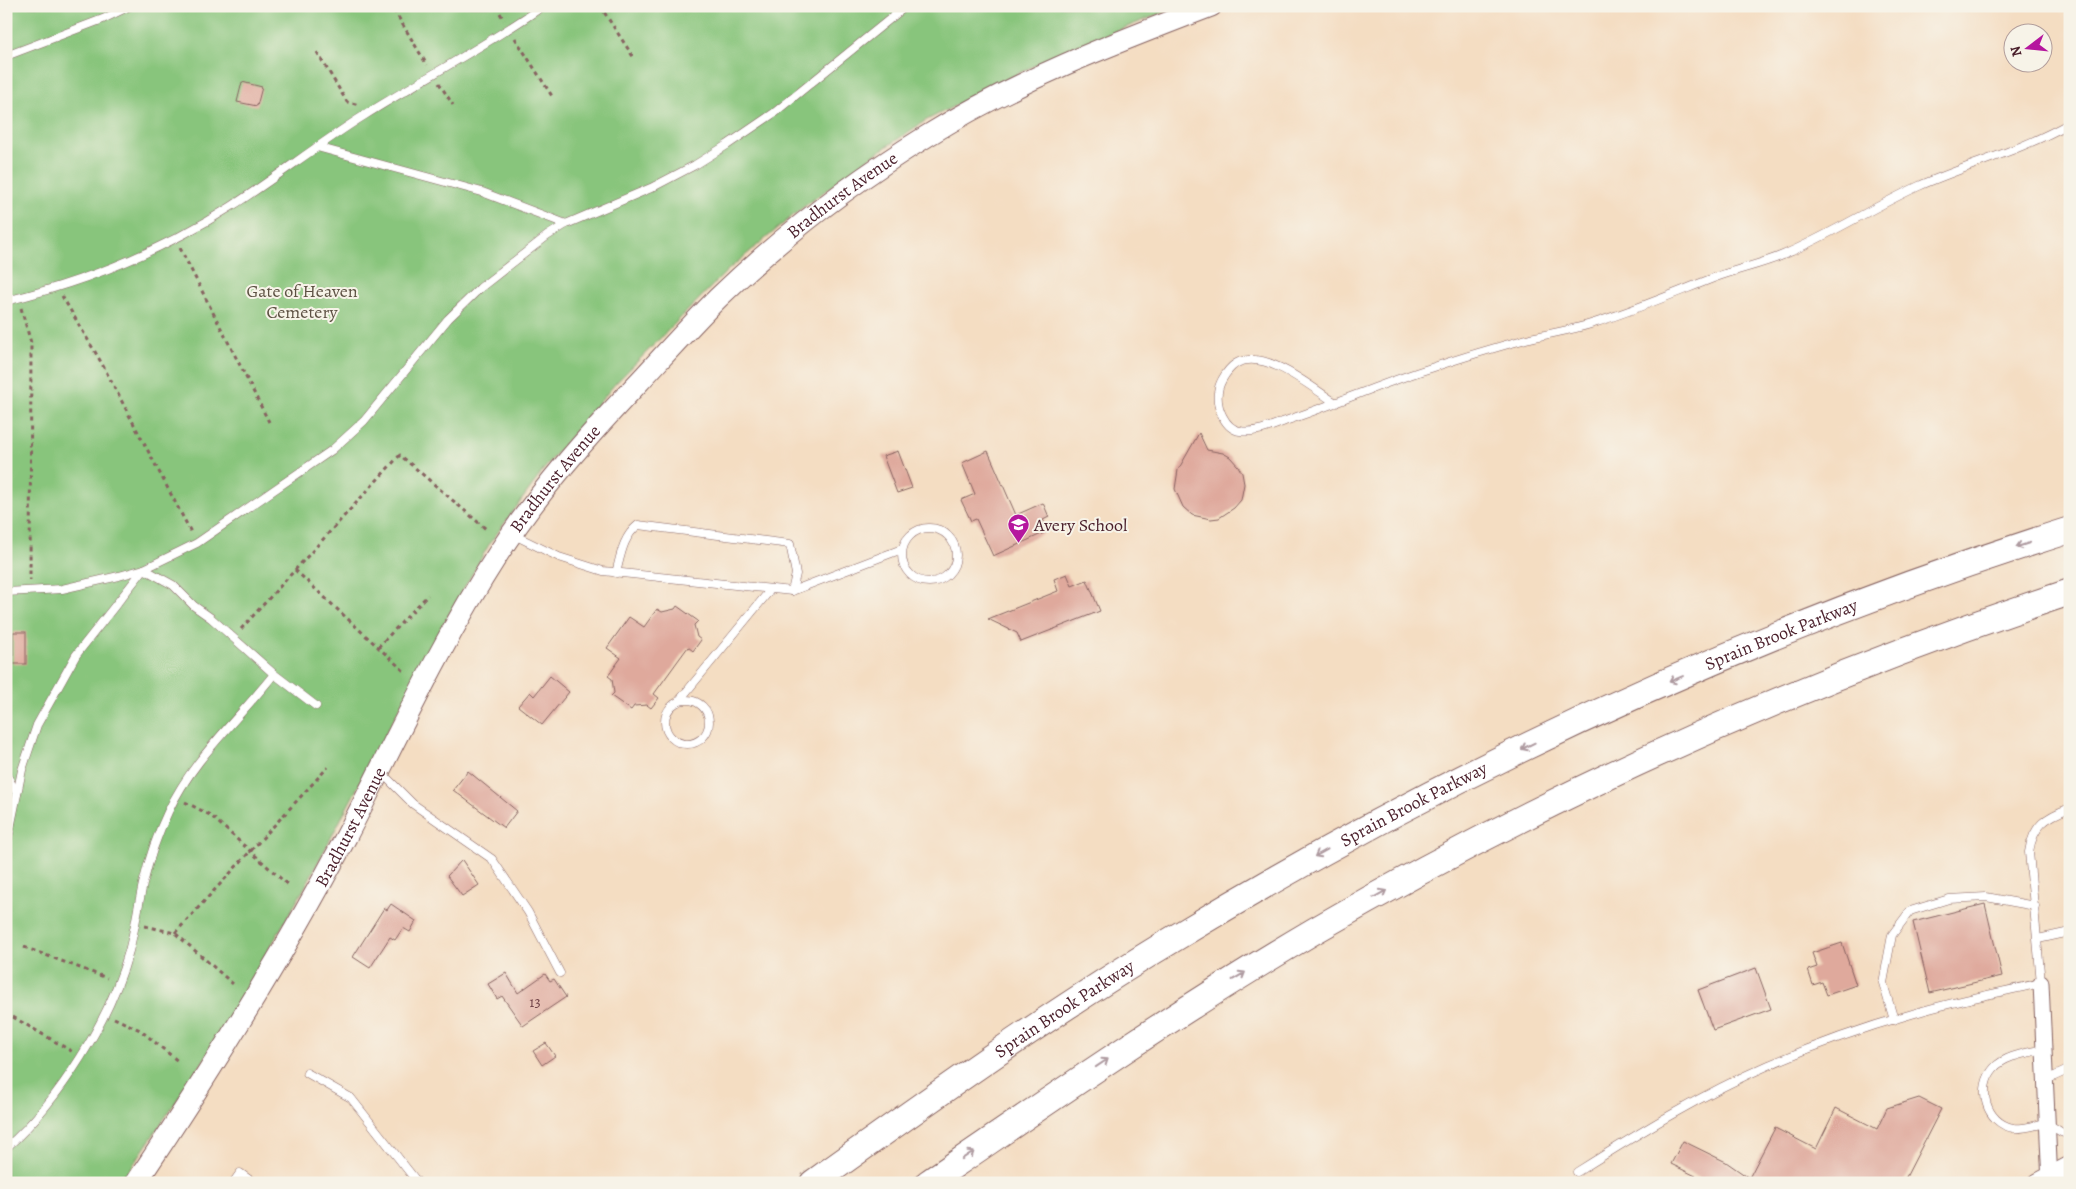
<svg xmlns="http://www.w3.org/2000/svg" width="2076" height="1189" font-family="Alegreya,serif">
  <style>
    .green { fill: #88c57c; stroke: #697254 }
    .building { fill: #dfa99c }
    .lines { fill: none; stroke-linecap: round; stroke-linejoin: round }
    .service-casing { stroke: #866260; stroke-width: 9 }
    .minor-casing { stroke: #866260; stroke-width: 17 }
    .tertiary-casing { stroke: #866260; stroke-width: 21 }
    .secondary-casing { stroke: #866260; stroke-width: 23 }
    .motorway-casing { stroke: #866260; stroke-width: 28 }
    .path { stroke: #866260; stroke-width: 3; stroke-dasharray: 4 4; stroke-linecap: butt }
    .service { stroke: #fff; stroke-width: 8 }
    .minor { stroke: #fff; stroke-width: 15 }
    .tertiary { stroke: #fff; stroke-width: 19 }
    .secondary { stroke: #fff; stroke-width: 21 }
    .motorway { stroke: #fff; stroke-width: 26 }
    .oneway { stroke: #ae9aa0 }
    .labels { text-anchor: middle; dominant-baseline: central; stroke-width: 4; stroke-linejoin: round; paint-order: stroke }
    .number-label { font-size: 15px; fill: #6f4247 }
    .street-label { font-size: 18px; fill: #4a1f2b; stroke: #f7f3e8 }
    .park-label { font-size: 18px; fill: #5d5143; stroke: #f7f3e8 }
    .poi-label { font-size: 18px; fill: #4a1f2b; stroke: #f7f3e8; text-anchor: start }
  </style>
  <rect width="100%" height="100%" fill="#f7f3e8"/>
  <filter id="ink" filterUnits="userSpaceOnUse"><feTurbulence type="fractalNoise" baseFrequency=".02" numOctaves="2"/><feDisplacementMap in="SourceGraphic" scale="10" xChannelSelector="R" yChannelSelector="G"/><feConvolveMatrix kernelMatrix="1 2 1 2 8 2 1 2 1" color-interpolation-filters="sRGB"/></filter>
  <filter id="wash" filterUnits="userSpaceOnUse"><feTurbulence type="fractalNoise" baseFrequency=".0096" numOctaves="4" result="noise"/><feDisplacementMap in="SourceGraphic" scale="20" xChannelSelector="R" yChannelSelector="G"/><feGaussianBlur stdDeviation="1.12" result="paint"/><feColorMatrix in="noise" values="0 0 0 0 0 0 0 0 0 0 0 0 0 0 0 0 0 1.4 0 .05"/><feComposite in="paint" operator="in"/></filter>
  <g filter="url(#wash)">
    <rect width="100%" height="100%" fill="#f4ddc2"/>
    <path class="green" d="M6 6H1180L1051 57 925 121 865 161 801 209 728 270 615 384 551 460 490 543 452 609 304 889 208 1054 121 1183H6Z"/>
    <g id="blocks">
      <g class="building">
        <path d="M242 82 262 87 257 106 237 102Z"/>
        <path d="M1199 433 1207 450 1223 453 1230 457 1238 466 1242 473 1244 484 1241 500 1234 508 1219 518 1211 519 1192 515 1183 507 1175 489 1178 470Z"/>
        <path d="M898 451 912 488 897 493 883 456Z"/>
        <path d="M988 451 1016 515 1043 503 1049 517 1043 520 1048 531 993 556 976 519 971 521 961 500 975 494 962 463Z"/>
        <path d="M1067 574 1072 586 1087 580 1100 611 1021 642 1017 633 988 619 1058 591 1054 579Z"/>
        <path d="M677 606 698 621 694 625 697 637 701 640 693 651 688 647 677 662 654 694 659 698 651 708 647 705 634 706 631 710 611 696 614 693 612 679 608 676 621 658 607 648 629 617 644 627 657 609 662 612 675 609Z"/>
        <rect x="13" y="632" width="13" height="32"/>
        <path d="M550 676 569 692 542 725 518 706 530 692 534 696Z"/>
        <path d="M468 771 517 811 504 828 453 790Z"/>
        <path d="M462 860 479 885 462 896 447 876Z"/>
        <path d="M391 904 416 921 410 932 403 928 395 940 390 937 370 968 353 957 384 908 387 910Z"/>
        <path d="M1985 904 2002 976 1930 993 1913 922Z"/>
        <path d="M1842 943 1856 985 1827 995 1822 982 1813 985 1808 970 1817 967 1812 953Z"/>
        <path d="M1756 968 1771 1009 1713 1030 1698 990Z"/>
        <path d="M506 973 518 993 545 974 550 981 554 979 566 997 523 1026 502 996 497 999 488 984Z"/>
        <path d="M546 1043 555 1056 542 1065 533 1051Z"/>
        <path d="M1919 1098 1941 1109 1903 1183H1726L1717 1179 1715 1183H1710L1671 1164 1683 1141 1726 1162 1749 1178 1775 1128 1816 1149 1836 1108 1877 1129 1887 1108Z"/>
      </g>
    </g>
  </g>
  <g filter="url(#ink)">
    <use href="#blocks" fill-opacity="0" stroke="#866260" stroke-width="1"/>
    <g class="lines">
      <defs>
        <g id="service">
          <path d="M6 56 103 19 130 6"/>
          <path d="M317 147 482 192 566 224"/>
          <path d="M6 301C85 282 163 250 232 206 277 177 320 143 365 115 424 78 486 46 543 6"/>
          <path d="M1336 403C1312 388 1268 350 1239 362 1229 366 1219 382 1218 392 1216 407 1225 429 1240 431 1256 434 1273 425 1288 420 1336 404 1382 383 1431 368 1463 357 1497 347 1530 338 1551 333 1573 330 1594 323 1635 310 1675 293 1716 277 1738 269 1762 264 1783 255 1830 235 1873 207 1919 186 1970 164 2020 151 2070 123"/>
          <circle cx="929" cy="555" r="27"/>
          <path d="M514 535 559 557 603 571 792 591 902 549"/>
          <path d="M616 573C621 554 623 537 638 525L790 544 796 574 792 591"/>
          <path d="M6 592 62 589 119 576 144 569 197 543 332 450 364 421 448 319 480 288 547 236 566 224 651 188 695 165 727 145 774 113 906 6"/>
          <circle cx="687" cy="722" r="22"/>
          <path d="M678 702 771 589"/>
          <path d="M381 772 413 804 492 859 528 912 560 973"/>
          <path d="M6 774 17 794"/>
          <path d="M6 848 22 770 37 725 76 655 144 569 173 585 194 606 211 618 274 674 316 706"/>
          <path d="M2038 939 2070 932"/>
          <path d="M1894 1020 1883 983 1892 935 1910 911 1949 899 1986 897 2035 906"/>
          <path d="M2044 1049C2028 1053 2006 1055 1994 1068 1976 1088 1986 1123 2013 1128 2021 1130 2039 1124 2047 1123L2061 1132 2070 1135"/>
          <path d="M307 1073 351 1098 418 1183"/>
          <path d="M2046 1080 2070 1069"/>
          <path d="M6 1148C60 1100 110 1020 129 951 135 929 138 906 143 884 149 859 157 835 168 812 192 759 239 719 274 674"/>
          <path d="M1577 1172C1639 1133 1702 1094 1769 1065 1815 1045 1863 1028 1912 1014 1954 1001 1998 993 2041 983L2029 852C2033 825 2046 817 2070 808"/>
          <path d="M233 1183 240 1173 254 1183"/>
        </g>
        <path id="minor" d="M2041 983 2050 1183"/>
        <path id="tertiary" d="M2038 1183 2070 1166"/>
        <g id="secondary">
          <path id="s1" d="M136 1183C211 1071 283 956 346 837 395 742 440 644 498 554 538 492 588 436 639 382 665 354 691 325 718 298 780 238 854 181 927 136 1015 81 1114 43 1211 6"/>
        </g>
        <g id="motorway">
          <path id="s2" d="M813 1183C933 1097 1053 1011 1180 935 1459 766 1759 628 2070 530"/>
          <path d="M928 1183C1055 1096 1181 1009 1314 931 1553 792 1807 679 2070 592"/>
        </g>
      </defs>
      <use href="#service" class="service-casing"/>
      <use href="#minor" class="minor-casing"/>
      <use href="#tertiary" class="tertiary-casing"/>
      <use href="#secondary" class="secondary-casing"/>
      <use href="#motorway" class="motorway-casing"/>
      <g class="path">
        <path d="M496 6 504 20"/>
        <path d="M600 6 634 58"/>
        <path d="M720 6 721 7"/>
        <path d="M394 10 427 65"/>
        <path d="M515 38 552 96"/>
        <path d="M317 52 347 102 360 105"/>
        <path d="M439 83 453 105"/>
        <path d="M180 248 269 422"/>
        <path d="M62 296 101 362 192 534"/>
        <path d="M21 308 31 343 30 580"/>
        <path d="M295 570 406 673"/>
        <path d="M241 629 400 455 486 529"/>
        <path d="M378 647 428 595"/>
        <path d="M185 802 210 815 288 885"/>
        <path d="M145 926 175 933 233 984"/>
        <path d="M175 933 328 767"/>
        <path d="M24 947 107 978"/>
        <path d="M6 1013 73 1052"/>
        <path d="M114 1018 140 1030 179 1062"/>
        <path d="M6 1171 16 1183"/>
      </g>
      <use href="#service" class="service"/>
      <use href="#minor" class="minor"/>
      <use href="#tertiary" class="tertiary"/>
      <use href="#secondary" class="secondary"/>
      <use href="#motorway" class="motorway"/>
    </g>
    <defs><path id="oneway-shaft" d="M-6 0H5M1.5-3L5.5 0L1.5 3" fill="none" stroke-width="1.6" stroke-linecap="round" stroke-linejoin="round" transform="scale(1.25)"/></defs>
    <g class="oneway">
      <use href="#oneway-shaft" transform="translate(2023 545) rotate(162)"/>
      <use href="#oneway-shaft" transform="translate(1676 679) rotate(157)"/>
      <use href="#oneway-shaft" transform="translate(1528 746) rotate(154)"/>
      <use href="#oneway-shaft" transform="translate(1321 853) rotate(151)"/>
      <use href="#oneway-shaft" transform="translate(1380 894) rotate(-29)"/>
      <use href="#oneway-shaft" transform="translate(1239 976) rotate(-31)"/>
      <use href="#oneway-shaft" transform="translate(1102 1063) rotate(-34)"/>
      <use href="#oneway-shaft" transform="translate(968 1155) rotate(-34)"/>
    </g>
  </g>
  <defs>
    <symbol id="school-pin" viewBox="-11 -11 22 30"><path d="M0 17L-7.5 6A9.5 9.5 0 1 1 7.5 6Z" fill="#b5179e" stroke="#f7f3e8"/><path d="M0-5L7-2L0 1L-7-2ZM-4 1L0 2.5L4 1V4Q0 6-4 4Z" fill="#fff"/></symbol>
  </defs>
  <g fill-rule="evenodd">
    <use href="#school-pin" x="1006" y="512" width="25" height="34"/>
  </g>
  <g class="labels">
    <g class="number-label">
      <text x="535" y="1002">13</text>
    </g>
    <g class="street-label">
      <text stroke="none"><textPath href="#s1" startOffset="1226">Bradhurst Avenue</textPath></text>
      <text stroke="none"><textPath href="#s1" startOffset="821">Bradhurst Avenue</textPath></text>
      <text stroke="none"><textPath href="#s2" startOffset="1116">Sprain Brook Parkway</textPath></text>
      <text stroke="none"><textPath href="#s2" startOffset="711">Sprain Brook Parkway</textPath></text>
      <text stroke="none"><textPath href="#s1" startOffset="416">Bradhurst Avenue</textPath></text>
      <text stroke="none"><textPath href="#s2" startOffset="306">Sprain Brook Parkway</textPath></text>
    </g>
    <g class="park-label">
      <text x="302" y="291">Gate of Heaven<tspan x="302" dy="21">Cemetery</tspan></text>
    </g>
    <g class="poi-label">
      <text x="1034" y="525">Avery School</text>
    </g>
  </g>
  <rect width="2076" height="1189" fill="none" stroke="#f7f3e8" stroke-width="25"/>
  <g transform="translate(2028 48) rotate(254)"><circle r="24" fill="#f7f3e8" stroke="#b29e9c"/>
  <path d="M0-4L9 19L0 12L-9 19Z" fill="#b5179e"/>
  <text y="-8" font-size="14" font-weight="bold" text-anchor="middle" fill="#4a1f2b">N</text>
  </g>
</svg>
